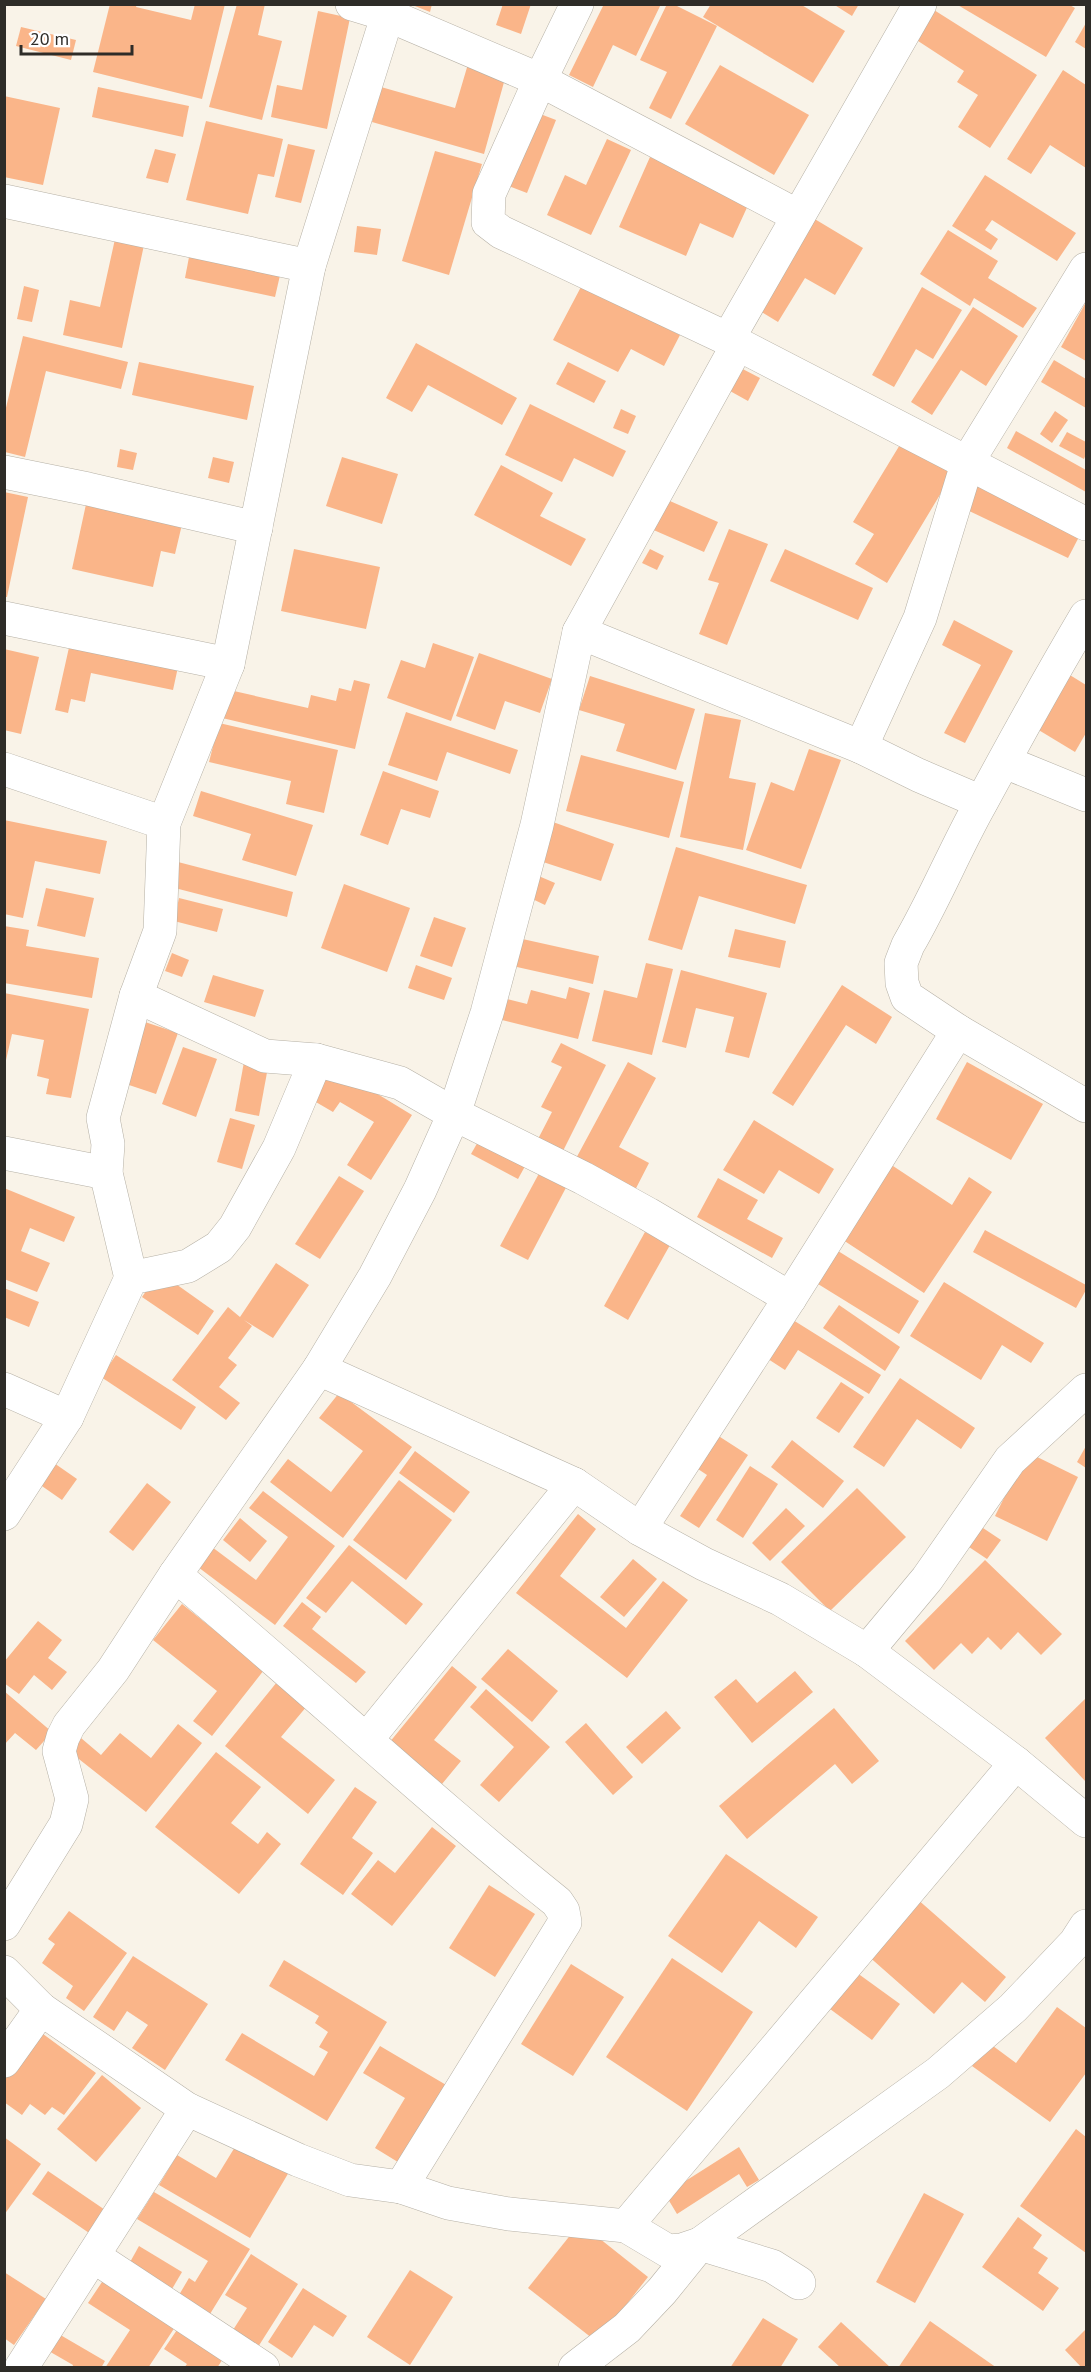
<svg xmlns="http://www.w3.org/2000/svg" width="1091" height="2372" font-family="'PT Sans',sans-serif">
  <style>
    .building { fill: #fab589 }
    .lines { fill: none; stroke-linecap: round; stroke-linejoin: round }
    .minor-casing { stroke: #b6b1a6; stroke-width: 34 }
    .minor { stroke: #fff; stroke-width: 33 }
  </style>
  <rect width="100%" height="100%" fill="#f9f3e8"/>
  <g class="building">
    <path d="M110 4H137L136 7 191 20 195 4H225L202 99 93 72Z"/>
    <path d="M237 4H265L258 35 282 41 262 120 209 107Z"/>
    <path d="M410 4H432L430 12Z"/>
    <path d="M503 4H531L521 34 496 25Z"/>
    <path d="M604 4H661L636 56 613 45 593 87 569 75Z"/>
    <path d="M667 4H673L717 26 671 119 649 108 667 72 640 60Z"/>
    <path d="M711 4H800L845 31 813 83 703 17Z"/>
    <path d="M833 4H859L852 16Z"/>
    <path d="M956 4H1068L1075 8 1046 57Z"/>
    <path d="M934 10 1037 75 990 148 958 127 978 95 957 82 964 71 915 39Z"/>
    <path d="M318 11 350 18 327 129 271 117 277 85 302 90Z"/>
    <path d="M1086 23V49L1075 42Z"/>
    <path d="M21 27 76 40 71 60 16 46Z"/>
    <path d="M468 64 506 75 484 154 372 122 381 87 455 108Z"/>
    <path d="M720 65 809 115 774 175 685 124Z"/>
    <path d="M1063 70 1086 85V168L1050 145 1031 174 1007 159Z"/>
    <path d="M98 87 189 106 183 137 92 117Z"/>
    <path d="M4 96 60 108 43 185 4 177Z"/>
    <path d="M535 112 556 120 527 193 506 185Z"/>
    <path d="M206 121 283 139 274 177 258 174 248 214 186 200Z"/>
    <path d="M607 139 631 150 591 235 547 215 565 175 586 185Z"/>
    <path d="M288 144 315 150 301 203 275 197Z"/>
    <path d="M155 149 176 154 168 183 146 178Z"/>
    <path d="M435 151 482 164 449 275 402 261Z"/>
    <path d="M650 157 750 201 733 238 700 223 686 256 619 227Z"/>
    <path d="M985 175 1076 233 1057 261 992 220 985 230 998 239 991 250 952 226Z"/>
    <path d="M808 215 863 248 835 295 805 278 778 322 752 306Z"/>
    <path d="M357 226 381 229 377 255 354 252Z"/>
    <path d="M948 230 998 261 988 278 1037 308 1023 328 974 298 970 306 920 274Z"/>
    <path d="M115 239 144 245 122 348 63 335 70 300 100 307Z"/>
    <path d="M190 252 281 271 275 297 185 278Z"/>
    <path d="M582 285 680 335 664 366 631 349 618 372 553 340Z"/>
    <path d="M24 286 39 290 32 322 17 319Z"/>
    <path d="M922 287 962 310 933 359 916 349 894 387 872 375Z"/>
    <path d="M1086 302V361L1061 347Z"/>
    <path d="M973 307 1018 336 986 386 961 370 932 415 911 402Z"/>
    <path d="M23 336 128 362 121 389 46 371 25 457 5 452V412Z"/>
    <path d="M416 343 517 398 502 425 428 385 412 412 386 398Z"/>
    <path d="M1054 360 1086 379V408L1041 382Z"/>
    <path d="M139 362 254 386 247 420 132 395Z"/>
    <path d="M568 362 606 381 594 403 556 384Z"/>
    <path d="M733 364 760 378 748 401 721 386Z"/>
    <path d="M530 404 626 451 613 477 574 458 562 482 505 455Z"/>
    <path d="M621 409 636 416 628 434 613 428Z"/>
    <path d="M1055 411 1068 420 1052 443 1040 434Z"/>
    <path d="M1016 431 1086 470V492L1007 448Z"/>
    <path d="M1067 432 1086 442V454L1084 459 1059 446Z"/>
    <path d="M901 443 953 473 887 583 855 564 874 534 853 522Z"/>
    <path d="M120 449 137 453 133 470 117 467Z"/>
    <path d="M213 457 234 462 229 483 208 478Z"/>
    <path d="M342 457 398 474 382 524 326 506Z"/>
    <path d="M501 465 553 493 540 516 586 539 571 566 474 515Z"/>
    <path d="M978 483 1081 533 1068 558 965 509Z"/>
    <path d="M4 492 28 497 7 597H4Z"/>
    <path d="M88 495 184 516 175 554 161 551 153 587 72 569Z"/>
    <path d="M663 498 718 522 704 552 649 528Z"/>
    <path d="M729 529 768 544 727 645 699 634 719 583 708 580Z"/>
    <path d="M294 549 380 567 366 629 281 611Z"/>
    <path d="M650 549 664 556 657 570 642 563Z"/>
    <path d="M785 549 873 588 858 620 770 581Z"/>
    <path d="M954 620 1013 651 965 743 944 733 981 665 942 645Z"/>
    <path d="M70 643 178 667 173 690 91 673 85 702 71 699 68 713 55 710Z"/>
    <path d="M433 643 474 657 451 721 387 698 401 660 425 668Z"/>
    <path d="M4 649 39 657 21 734 4 730Z"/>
    <path d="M479 653 552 679 540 713 505 701 495 730 456 716Z"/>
    <path d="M1065 672 1086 685V733L1075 752 1032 726Z"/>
    <path d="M590 676 695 709 676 770 616 751 625 724 579 710Z"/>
    <path d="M354 680 370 684 355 749 218 717 225 689 308 708 311 695 336 701 339 688 351 691Z"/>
    <path d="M406 712 518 750 510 774 447 752 437 781 388 765Z"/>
    <path d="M705 713 741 720 729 778 756 783 743 850 680 837Z"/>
    <path d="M219 723 338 750 324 813 286 804 291 781 209 762Z"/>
    <path d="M809 749 841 760 801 869 746 850 771 782 794 791Z"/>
    <path d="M581 755 684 782 669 838 566 811Z"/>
    <path d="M383 771 439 791 430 818 401 809 388 845 360 835Z"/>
    <path d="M201 791 313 825 296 876 242 860 251 834 193 816Z"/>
    <path d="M4 820 107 841 100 874 35 861 23 918 4 914Z"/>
    <path d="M553 822 614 844 601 881 540 861Z"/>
    <path d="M676 847 807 885 795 924 699 896 682 950 648 940Z"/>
    <path d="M178 862 293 892 287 917 171 887Z"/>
    <path d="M534 874 555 883 545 905 524 895Z"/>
    <path d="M344 884 410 908 387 972 321 948Z"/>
    <path d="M46 888 94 898 85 937 37 926Z"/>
    <path d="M179 898 223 909 217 932 174 921Z"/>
    <path d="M434 917 466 928 452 967 420 956Z"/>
    <path d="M4 926 29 930 26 946 99 958 92 998 4 983Z"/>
    <path d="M735 929 786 941 780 968 728 957Z"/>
    <path d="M509 936 599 956 593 984 503 964Z"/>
    <path d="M172 953 189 960 182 977 165 971Z"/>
    <path d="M646 963 673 969 652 1055 592 1041 604 990 637 998Z"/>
    <path d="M416 965 452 978 444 1000 408 988Z"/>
    <path d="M681 970 767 993 749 1058 725 1052 734 1017 696 1008 686 1048 662 1042Z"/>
    <path d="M213 975 264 990 255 1017 204 1002Z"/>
    <path d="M842 985 892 1017 876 1044 846 1025 793 1106 772 1093Z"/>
    <path d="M569 987 590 993 578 1039 502 1020 507 999 527 1004 531 990 566 999Z"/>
    <path d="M4 993 89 1009 71 1098 46 1094 49 1079 37 1076 44 1040 12 1034 4 1069Z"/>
    <path d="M142 1021 178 1033 156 1094 120 1082Z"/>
    <path d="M561 1043 606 1065 563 1151 538 1139 552 1112 541 1107 562 1067 551 1062Z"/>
    <path d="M183 1047 217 1059 196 1117 162 1104Z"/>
    <path d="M244 1062 268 1067 259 1116 235 1111Z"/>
    <path d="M628 1062 656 1078 619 1147 649 1163 632 1196 573 1164Z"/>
    <path d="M967 1062 1043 1104 1011 1160 936 1119Z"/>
    <path d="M330 1065 412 1115 371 1180 347 1165 374 1122 340 1102 333 1112 309 1098Z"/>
    <path d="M230 1118 255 1125 242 1169 217 1162Z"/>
    <path d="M754 1120 834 1169 819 1194 779 1170 764 1194 723 1170Z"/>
    <path d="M483 1133 529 1159 518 1179 471 1154Z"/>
    <path d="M890 1164 952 1205 969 1177 992 1192 924 1293 840 1238Z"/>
    <path d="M543 1166 570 1180 528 1260 500 1246Z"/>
    <path d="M339 1176 364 1191 320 1259 295 1244Z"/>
    <path d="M718 1178 758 1200 747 1219 783 1238 772 1258 697 1217Z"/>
    <path d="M4 1188 75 1217 64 1242 30 1228 21 1251 50 1263 37 1292 4 1279Z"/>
    <path d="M985 1230 1086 1285V1290L1076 1308 973 1252Z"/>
    <path d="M645 1232 670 1245 628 1320 604 1306Z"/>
    <path d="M838 1251 919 1301 899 1334 818 1284Z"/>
    <path d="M276 1263 309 1285 273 1338 244 1320 252 1326 228 1358 237 1365 219 1387 240 1403 226 1420 172 1380 228 1307 240 1317Z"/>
    <path d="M159 1272 214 1311 198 1335 142 1297Z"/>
    <path d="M944 1282 1044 1343 1031 1363 1002 1345 981 1380 910 1336Z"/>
    <path d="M4 1288 39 1302 29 1327 4 1317Z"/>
    <path d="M839 1305 900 1347 885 1371 823 1328Z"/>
    <path d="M793 1320 881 1375 869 1394 798 1350 785 1370 768 1359Z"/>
    <path d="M116 1355 196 1407 181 1430 101 1377Z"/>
    <path d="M900 1378 975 1428 961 1449 917 1419 884 1467 853 1447Z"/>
    <path d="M841 1382 864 1397 839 1433 816 1418Z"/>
    <path d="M339 1393 412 1447 343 1538 270 1482 288 1459 331 1492 363 1451 319 1418Z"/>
    <path d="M717 1435 748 1455 699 1528 680 1516 707 1475 695 1467Z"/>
    <path d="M792 1440 844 1481 823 1508 771 1467Z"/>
    <path d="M1086 1446V1468L1077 1462Z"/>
    <path d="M415 1451 470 1492 454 1513 399 1473Z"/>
    <path d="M1027 1452 1078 1477 1047 1541 995 1516Z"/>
    <path d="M54 1463 77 1479 62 1500 39 1484Z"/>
    <path d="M750 1466 778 1484 743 1538 716 1520Z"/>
    <path d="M399 1480 452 1520 406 1580 353 1540Z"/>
    <path d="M147 1483 171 1502 133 1551 109 1532Z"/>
    <path d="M857 1488 906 1537 830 1611 781 1562Z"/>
    <path d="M263 1491 335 1546 275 1625 198 1567 212 1547 256 1580 288 1537 249 1508Z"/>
    <path d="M786 1508 805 1526 770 1561 752 1543Z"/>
    <path d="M578 1514 596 1529 560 1576 626 1628 663 1581 688 1600 627 1678 516 1593Z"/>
    <path d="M240 1518 267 1541 250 1562 223 1540Z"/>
    <path d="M980 1526 1001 1540 987 1559 966 1545Z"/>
    <path d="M349 1545 423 1604 406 1625 352 1581 326 1613 306 1598Z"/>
    <path d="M633 1559 657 1579 624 1617 600 1597Z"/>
    <path d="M985 1560 1062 1634 1041 1655 1018 1632 1001 1650 988 1637 972 1654 961 1643 934 1670 905 1641Z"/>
    <path d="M302 1602 321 1617 312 1629 366 1672 356 1683 283 1626Z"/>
    <path d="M182 1604 264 1670 212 1736 193 1721 217 1691 153 1640Z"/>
    <path d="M38 1621 62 1640 48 1658 67 1672 52 1690 34 1675 19 1694 4 1683V1662Z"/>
    <path d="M508 1649 558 1691 532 1722 481 1679Z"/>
    <path d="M452 1666 477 1687 434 1740 461 1761 442 1784 389 1743Z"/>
    <path d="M795 1671 813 1692 752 1743 714 1697 736 1679 757 1703Z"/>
    <path d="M277 1682 307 1706 281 1737 335 1780 308 1814 225 1746Z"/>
    <path d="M486 1689 550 1747 499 1802 480 1785 514 1747 470 1707Z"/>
    <path d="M4 1691 52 1732 36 1750 15 1733 4 1745Z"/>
    <path d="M1086 1698V1782L1045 1738Z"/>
    <path d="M834 1708 879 1761 852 1784 835 1764 747 1839 719 1806Z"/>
    <path d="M666 1711 681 1728 642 1764 626 1747Z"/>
    <path d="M586 1723 633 1777 613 1795 565 1742Z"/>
    <path d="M178 1724 202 1743 146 1812 70 1752 81 1738 101 1755 120 1733 151 1758Z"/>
    <path d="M216 1752 261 1787 231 1823 258 1844 267 1832 281 1844 239 1894 155 1827Z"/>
    <path d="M355 1787 377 1802 352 1838 373 1853 343 1895 300 1864Z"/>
    <path d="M432 1827 456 1846 392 1926 351 1894 378 1860 395 1873Z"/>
    <path d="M726 1854 818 1917 796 1948 759 1921 722 1973 668 1936Z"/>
    <path d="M489 1885 535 1914 495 1977 449 1948Z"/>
    <path d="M916 1898 1006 1977 985 2002 962 1982 934 2014 866 1954Z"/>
    <path d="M69 1911 127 1953 84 2011 66 1998 73 1986 42 1963 55 1944 48 1939Z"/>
    <path d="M133 1956 208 2004 165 2070 132 2048 148 2025 127 2011 114 2031 93 2017Z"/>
    <path d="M672 1958 753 2012 687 2111 606 2057Z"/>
    <path d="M284 1960 387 2022 327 2121 225 2060 242 2033 314 2076 328 2052 319 2047 328 2032 315 2023 319 2016 269 1986Z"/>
    <path d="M571 1964 624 1997 573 2076 521 2044Z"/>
    <path d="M853 1970 900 2004 872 2040 826 2006Z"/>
    <path d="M1057 2007 1086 2028V2073L1050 2122 972 2066 989 2043 1016 2063Z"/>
    <path d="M39 2031 96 2073 64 2115 52 2107 45 2115 30 2104 22 2115 4 2102V2078Z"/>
    <path d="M380 2046 453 2089 406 2167 375 2148 405 2098 363 2073Z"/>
    <path d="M102 2075 141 2108 96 2162 57 2129Z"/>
    <path d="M1076 2129 1086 2137V2253L1020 2206Z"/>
    <path d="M4 2137 41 2164 4 2215Z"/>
    <path d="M238 2142 289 2172 250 2238 159 2185 177 2155 216 2178Z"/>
    <path d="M739 2147 759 2180 747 2187 739 2174 677 2214 665 2194Z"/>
    <path d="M48 2171 111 2214 95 2237 32 2194Z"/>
    <path d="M154 2192 250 2249 210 2314 179 2295 189 2278 195 2282 208 2261 137 2219Z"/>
    <path d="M924 2193 964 2214 915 2303 876 2282Z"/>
    <path d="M1018 2217 1042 2235 1033 2248 1048 2258 1038 2273 1059 2288 1043 2311 982 2267Z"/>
    <path d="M580 2223 648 2277 597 2342 528 2288Z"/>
    <path d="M139 2246 182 2272 172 2289 129 2264Z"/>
    <path d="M251 2254 298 2284 258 2347 233 2330 247 2308 225 2295Z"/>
    <path d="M410 2270 453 2297 410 2365 367 2337Z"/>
    <path d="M4 2272 46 2299 14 2345 4 2338Z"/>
    <path d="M108 2273 179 2321 148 2368H105L130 2330 88 2303Z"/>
    <path d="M303 2288 347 2316 333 2337 314 2325 292 2358 268 2342Z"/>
    <path d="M763 2318 798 2339 780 2368H730Z"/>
    <path d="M930 2321 997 2368H898Z"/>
    <path d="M841 2322 891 2368H841L818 2347Z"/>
    <path d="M181 2324 226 2354 217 2368H184L187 2364 164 2349Z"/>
    <path d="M1086 2329V2368H1082L1065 2350Z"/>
    <path d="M57 2333 105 2361 101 2368H72L73 2365 47 2350Z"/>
  </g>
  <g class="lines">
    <defs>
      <g id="minor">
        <path d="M352 4 388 15 540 80 798 216"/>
        <path d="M577 4 540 80 489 194 488 222 501 232 728 339 1086 524"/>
        <path d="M4 201 309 266"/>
        <path d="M728 339 920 4"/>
        <path d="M4 472 88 489 256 528"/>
        <path d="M1086 616C1050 677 1015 740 981 803 955 849 935 899 908 945L901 963 902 983 907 997 958 1031 1086 1106"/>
        <path d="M4 618 228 664"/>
        <path d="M579 632 861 747 918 775 981 802"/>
        <path d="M861 747 920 618 968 461 1086 269"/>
        <path d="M1005 762 1086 795"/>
        <path d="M4 769 164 823"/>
        <path d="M136 996 265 1056 316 1060 400 1083 454 1114 583 1178 648 1214 790 1298"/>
        <path d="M4 1153 106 1173"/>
        <path d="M131 1278 106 1173 108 1144 103 1118 136 996 160 931 164 823 228 664 309 266 391 4"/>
        <path d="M319 1369 574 1484 640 1529 704 1564 780 1599 867 1651 1016 1763 1086 1821"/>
        <path d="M4 1389 67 1417"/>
        <path d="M4 1514 67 1417 131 1278 188 1266 219 1247 235 1227 279 1148 316 1060"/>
        <path d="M640 1529 790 1298 958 1031"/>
        <path d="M175 1575C304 1682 426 1797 557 1902L563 1911 565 1922 401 2187"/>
        <path d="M867 1651 927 1579 1010 1460 1086 1390"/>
        <path d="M367 1739 574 1484"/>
        <path d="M4 1924 66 1824 72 1799 59 1751 63 1737 69 1725 113 1670 175 1575 319 1369 375 1276 420 1190 454 1114 487 1013 537 825 579 632 738 344"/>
        <path d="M4 1972 41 2009 187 2109 298 2160 350 2180 401 2187 448 2203 509 2214 626 2226 668 2251 682 2250 700 2244 772 2266 799 2283"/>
        <path d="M4 2061 41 2009"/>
        <path d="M626 2226 1016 1763"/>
        <path d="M93 2256 263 2368"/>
        <path d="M21 2368 187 2109"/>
        <path d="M575 2368 627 2328 662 2291 700 2244 938 2073 1013 2008 1075 1943 1086 1926"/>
      </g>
    </defs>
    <use href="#minor" class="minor-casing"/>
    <use href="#minor" class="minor"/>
  </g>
  <rect width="1091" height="2372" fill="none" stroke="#2e2c28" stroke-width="12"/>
  <path d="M21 45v9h111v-9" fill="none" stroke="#2e2c28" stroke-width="3"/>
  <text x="30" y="45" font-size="18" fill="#2e2c28" stroke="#ffffff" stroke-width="4.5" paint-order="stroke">20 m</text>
</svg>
